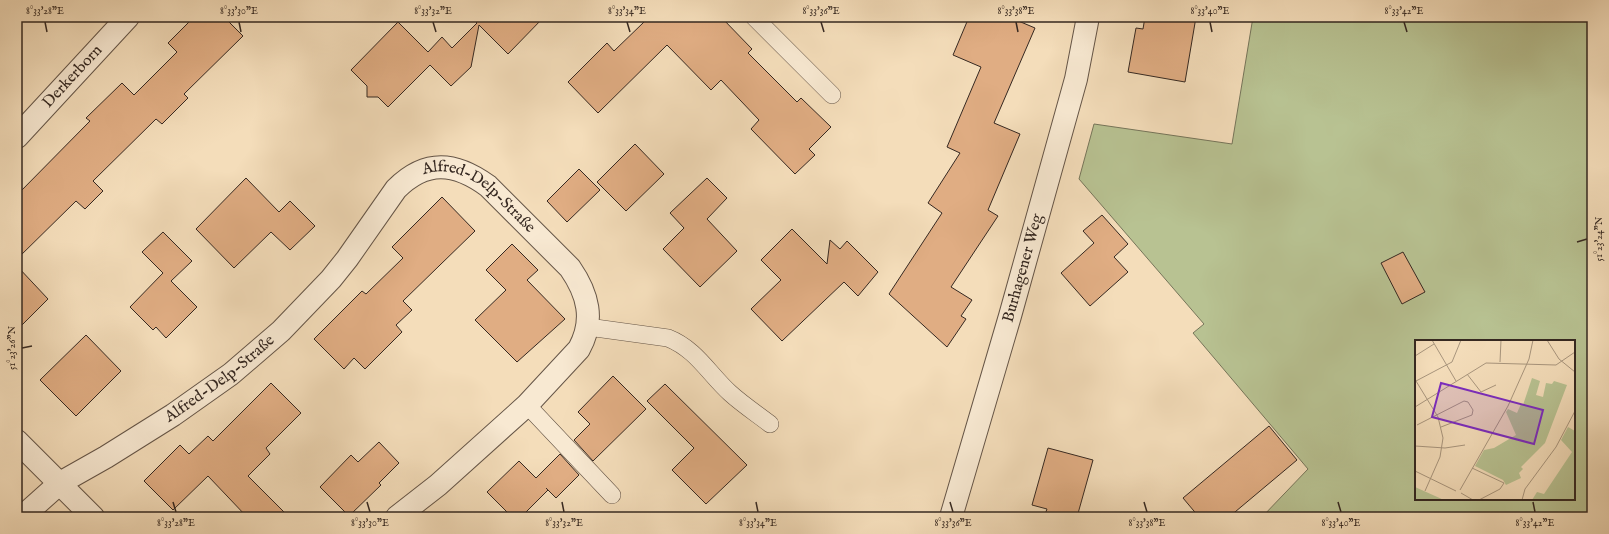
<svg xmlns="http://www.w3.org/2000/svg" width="1609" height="534" font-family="'IM FELL English',serif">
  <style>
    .green { fill: #b8c292; stroke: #76755a; fill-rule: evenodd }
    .building { fill: #e0ad83; stroke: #352821 }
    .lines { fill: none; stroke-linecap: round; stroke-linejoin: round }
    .lane-casing { stroke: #655547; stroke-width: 18 }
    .street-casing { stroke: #655547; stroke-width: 24 }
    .lane { stroke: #f8e9d2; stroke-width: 17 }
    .street { stroke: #f8e9d2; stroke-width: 22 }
    .ticks { fill: none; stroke: #352821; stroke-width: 1.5 }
    .labels { text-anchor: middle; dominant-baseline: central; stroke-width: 3; stroke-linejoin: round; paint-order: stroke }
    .street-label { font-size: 16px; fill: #352821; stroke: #f8e9d2 }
    .inset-road { fill: none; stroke: #a8957d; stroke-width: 1 }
    .view { fill: #7b2cbf; fill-opacity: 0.15; stroke: #7b2cbf; stroke-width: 2 }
    .inset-edge { fill: none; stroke: #352821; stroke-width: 2 }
    .neatline { fill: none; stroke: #352821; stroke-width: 1.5 }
    .ticks-label { font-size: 10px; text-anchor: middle; fill: #352821 }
  </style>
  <rect width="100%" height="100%" fill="#f4ddba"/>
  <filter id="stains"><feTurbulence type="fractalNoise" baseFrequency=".005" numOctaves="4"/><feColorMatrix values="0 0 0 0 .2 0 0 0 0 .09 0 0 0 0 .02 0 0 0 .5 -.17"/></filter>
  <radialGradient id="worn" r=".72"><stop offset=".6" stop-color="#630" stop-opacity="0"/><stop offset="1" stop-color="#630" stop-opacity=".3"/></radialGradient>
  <path class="green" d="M1253 17H1592V517H1262L1308 469 1193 333 1204 324 1079 179 1094 124 1232 144ZM1416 341H1574V499H1416Z"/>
  <g class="building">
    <path d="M194 17H224L243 36 184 94 188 98 162 124 156 119 93 181 103 191 85 209 76 201 17 259V195L90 121 86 118 122 83 134 95 177 52 168 43Z"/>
    <path d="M471 17H544L508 54 479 25 471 67 451 86 430 65 388 107 378 97H367V86L351 70 398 22 428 52 442 37 452 48 477 23Z"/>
    <path d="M639 17H721L752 49 748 53 797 102 801 98 831 127 809 149 815 155 795 174 751 129 759 120 721 80 711 90 667 45 598 113 568 82 607 43 614 51 644 22Z"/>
    <path d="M969 17H1009L1035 28 994 123 1020 134 988 210 998 216 951 287 972 300 961 316 966 319 947 347 889 294 942 213 928 203 960 153 947 147 981 67 953 55Z"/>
    <path d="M1145 17H1196L1185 82 1128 72 1136 28 1143 29Z"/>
    <path d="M635 144 664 174 626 211 597 182Z"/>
    <path d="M579 169 600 190 567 222 547 201Z"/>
    <path d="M246 178 279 212 290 201 315 226 290 250 271 232 234 268 196 229Z"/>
    <path d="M707 178 727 198 707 219 737 251 700 287 663 249 684 228 670 213Z"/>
    <path d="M442 197 475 231 403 301 412 310 396 325 402 332 365 369 354 358 344 369 314 339 362 291 366 294 403 258 392 247Z"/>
    <path d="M1102 215 1128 244 1114 257 1128 272 1090 306 1061 273 1094 243 1083 231Z"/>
    <path d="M792 229 827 264 830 240 840 249 847 241 878 272 858 296 844 282 782 341 751 309 781 280 761 260Z"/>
    <path d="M163 232 192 261 171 281 197 307 166 338 156 327 153 330 130 307 163 273 142 252Z"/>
    <path d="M512 244 538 270 527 280 565 319 517 362 475 320 506 290 486 270Z"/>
    <path d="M1403 252 1425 292 1402 304 1381 263Z"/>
    <path d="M17 266 48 299 17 330Z"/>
    <path d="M86 335 121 371 76 416 40 380Z"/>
    <path d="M613 376 646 409 593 461 574 440 590 424 578 412Z"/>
    <path d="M271 383 301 413 266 448 270 454 248 476 289 517H247L208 476 173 510 144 481 180 445 189 454 208 436 213 441Z"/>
    <path d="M665 384 747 465 706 504 672 470 694 448 647 401Z"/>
    <path d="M1269 426 1297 460 1229 517H1199L1183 498Z"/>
    <path d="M379 442 399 463 379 483 381 485 349 516 320 487 351 455 358 462Z"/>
    <path d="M1048 448 1093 460 1077 517H1044L1047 509 1032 505Z"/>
    <path d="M560 454 579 475 556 498 546 488 548 490 521 517H512L487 492 519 461 536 478Z"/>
  </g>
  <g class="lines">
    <defs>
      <g id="lane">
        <path d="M754 17 832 95"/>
        <path d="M588 327 668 338C696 349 709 374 730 393 742 404 757 414 770 424"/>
        <path d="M527 405 612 495"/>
      </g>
      <g id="street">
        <path id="s1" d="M17 137 128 17"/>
        <path d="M17 441 93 517"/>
        <path id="s2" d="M22 517 60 483 106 457 173 415 231 374 281 331 331 279 347 259 396 189C426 159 455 162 488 186L570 268C588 294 595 320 579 349L527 405 438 485 397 517"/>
        <path id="s3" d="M951 517 1010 316 1076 79 1088 17"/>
      </g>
    </defs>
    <use href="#lane" class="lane-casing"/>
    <use href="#street" class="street-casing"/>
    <use href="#lane" class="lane"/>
    <use href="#street" class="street"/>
  </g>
  <path class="ticks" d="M45 22 47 32M239 22 241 32M433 22 436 32M627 22 630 32M821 22 824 32M1016 22 1018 32M1210 22 1212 32M1404 22 1407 32M1577 242 1587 239M22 348 32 346M173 502 176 512M367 502 370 512M562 502 564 512M756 502 758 512M950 502 953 512M1144 502 1147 512M1338 502 1341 512M1533 502 1535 512"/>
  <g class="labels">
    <g class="street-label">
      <text stroke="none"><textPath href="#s1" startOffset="82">Derkerborn</textPath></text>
      <text stroke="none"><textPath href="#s2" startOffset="602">Alfred-Delp-Straße</textPath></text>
      <text stroke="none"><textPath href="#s3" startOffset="259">Burhagener Weg</textPath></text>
      <text stroke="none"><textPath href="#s2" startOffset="242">Alfred-Delp-Straße</textPath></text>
    </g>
  </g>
  <g transform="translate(1415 340)">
    <rect width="160" height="160" fill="#f4ddba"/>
    <path d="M117 38 125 41 121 55 128 57 131 43 137 44 139 41 152 45 130 103 106 127 108 129 104 133 106 138 91 145 88 140 60 126 69 110 79 108 101 95 91 72 93 69 102 73 106 64 108 65ZM153 87 160 91V160H117L122 152 129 154 157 112 146 100ZM0 147 29 160H0Z" fill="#b8c292"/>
    <path class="inset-road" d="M17 0 41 41M132 0 144 19 160 32M0 16 19 4M85 22 86 0M52 34 66 52 81 45M0 38 1 41 37 22 46 0M1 41 23 77 28 98 25 117 10 151M0 67 71 23 141 25 160 12M2 85 49 61 53 62 58 70 57 75 26 87M0 106 30 108 50 105M57 128 89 143 85 149 64 160M0 131 41 151M45 150 93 66 114 19 118 0M46 153 58 160M107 160 110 149 141 107 160 71"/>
    <path class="view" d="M26 43 128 70 119 104 17 77Z"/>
    <rect width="160" height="160" class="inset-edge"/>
  </g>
  <rect width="1609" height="534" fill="none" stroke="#f4ddba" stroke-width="44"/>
  <rect x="22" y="22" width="1565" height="490" class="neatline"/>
  <g class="ticks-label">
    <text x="45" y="14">8°33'28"E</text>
    <text x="239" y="14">8°33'30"E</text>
    <text x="433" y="14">8°33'32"E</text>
    <text x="627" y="14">8°33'34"E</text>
    <text x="821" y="14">8°33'36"E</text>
    <text x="1016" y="14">8°33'38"E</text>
    <text x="1210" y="14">8°33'40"E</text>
    <text x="1404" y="14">8°33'42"E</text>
    <text transform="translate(1598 239) rotate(-90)" y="4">51°23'24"N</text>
    <text transform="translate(11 348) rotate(-90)" y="4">51°23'26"N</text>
    <text x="176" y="526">8°33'28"E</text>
    <text x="370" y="526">8°33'30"E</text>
    <text x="564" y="526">8°33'32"E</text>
    <text x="758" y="526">8°33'34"E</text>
    <text x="953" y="526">8°33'36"E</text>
    <text x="1147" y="526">8°33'38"E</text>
    <text x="1341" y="526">8°33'40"E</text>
    <text x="1535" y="526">8°33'42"E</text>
  </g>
  <rect width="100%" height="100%" filter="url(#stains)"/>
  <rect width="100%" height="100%" fill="url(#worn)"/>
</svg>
